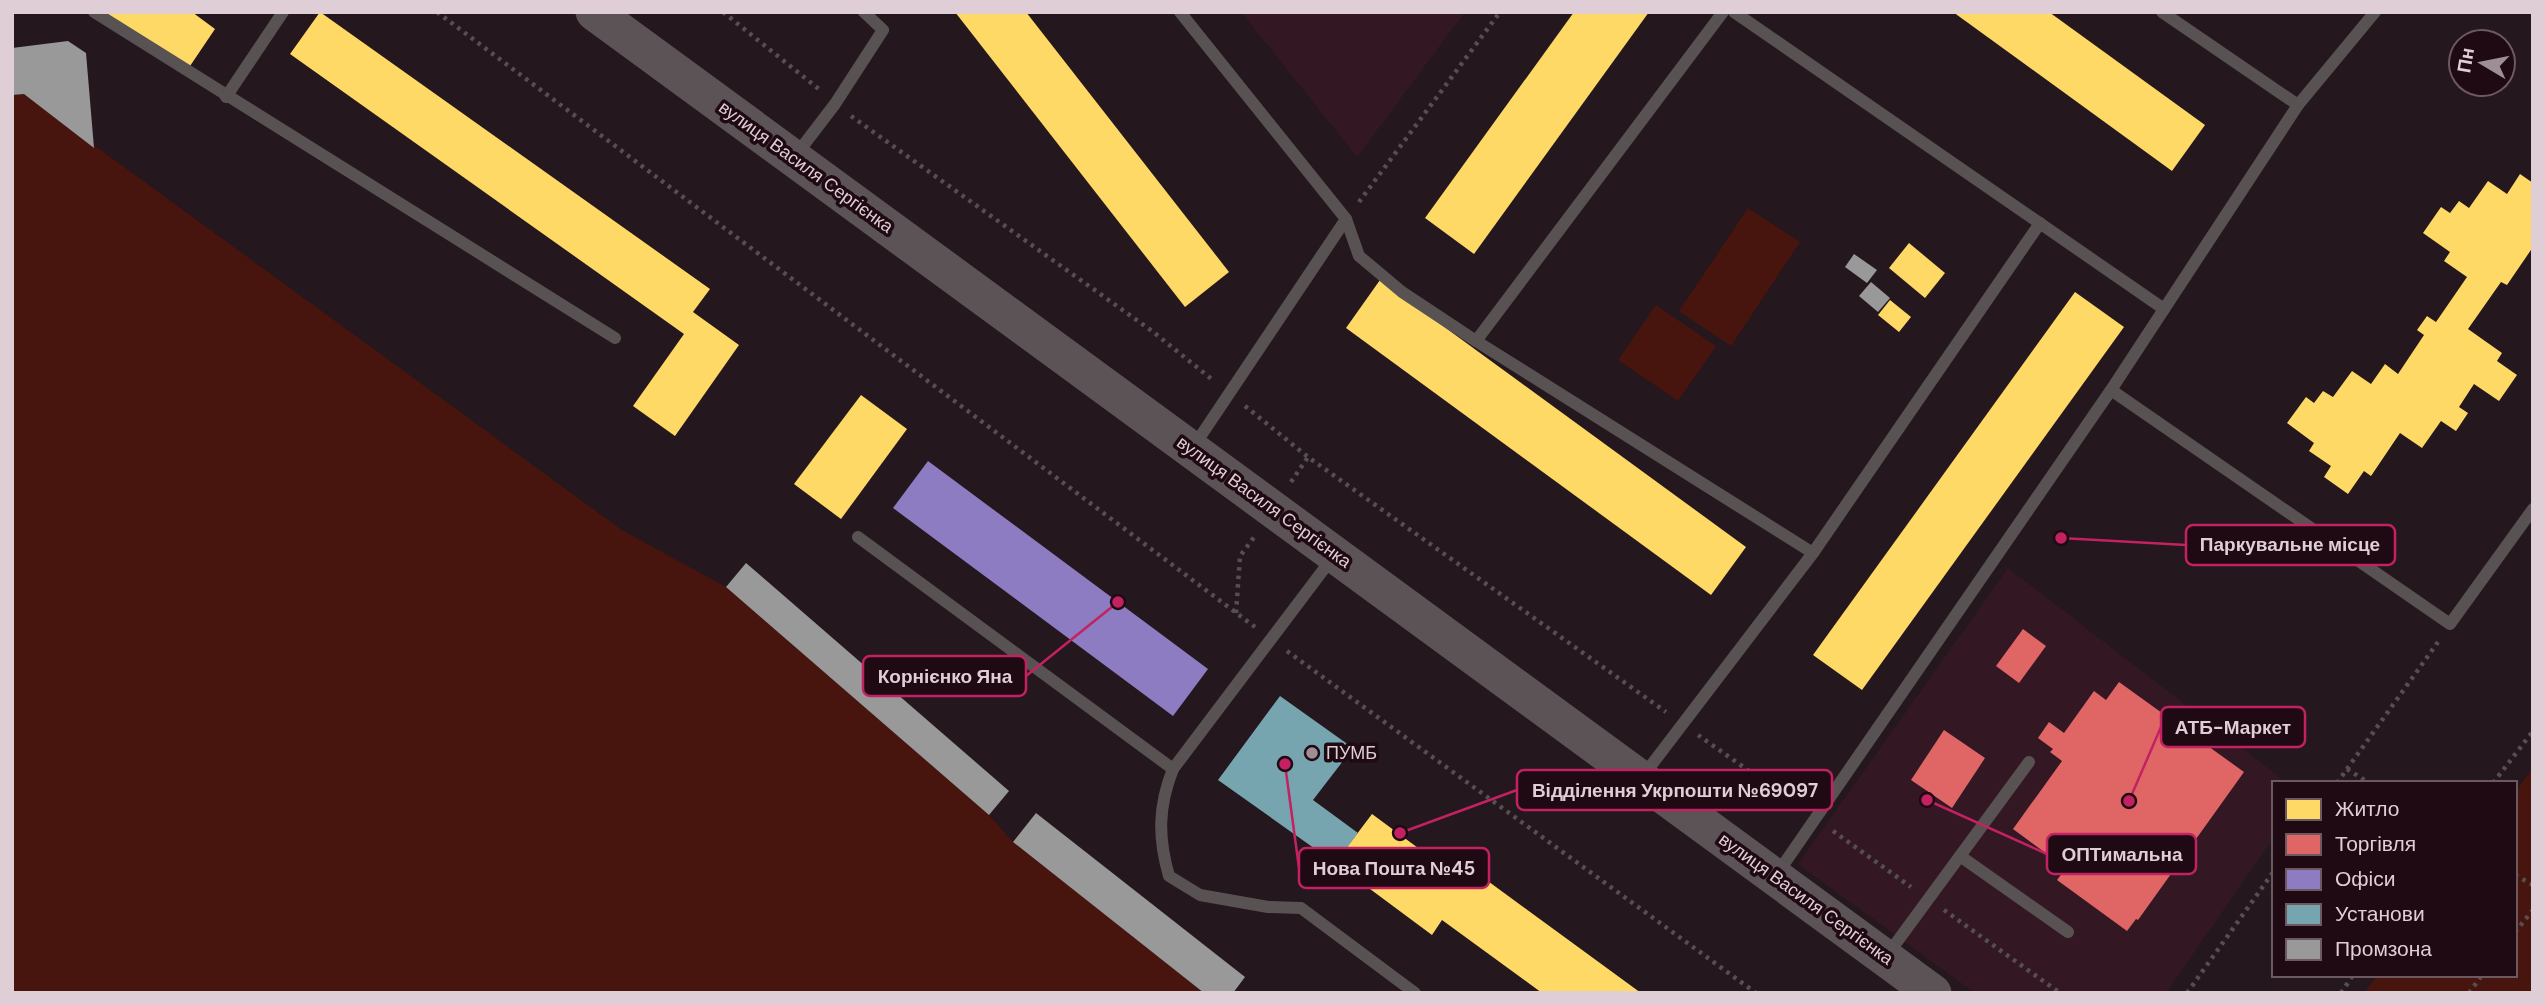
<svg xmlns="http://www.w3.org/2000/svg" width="2545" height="1005" font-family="'DM Sans',sans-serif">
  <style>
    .built { fill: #331824 }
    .green { fill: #47140e }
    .homes { fill: #ffd966 }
    .shops { fill: #e06666 }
    .offices { fill: #8e7cc3 }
    .public { fill: #76a5af }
    .industry { fill: #999 }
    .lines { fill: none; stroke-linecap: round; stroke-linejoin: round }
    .path { stroke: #564f52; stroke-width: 4.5; stroke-dasharray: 3.5 5; stroke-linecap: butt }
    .service { stroke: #585253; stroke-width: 12 }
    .secondary { stroke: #5b5356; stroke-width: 37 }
    .poi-dot { fill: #9e8e95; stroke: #1f0913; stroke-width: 2.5 }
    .labels { text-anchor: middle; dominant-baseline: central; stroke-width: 7; stroke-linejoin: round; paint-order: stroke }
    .street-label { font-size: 18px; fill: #dfced5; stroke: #1f0913 }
    .poi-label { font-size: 18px; fill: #dfced5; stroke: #1f0913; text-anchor: start }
    .leader { fill: none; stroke: #c32161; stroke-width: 2.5 }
    .callout-dot { fill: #c32161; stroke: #1f0913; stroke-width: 2.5 }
    .callout { fill: #1f0913; stroke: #c32161; stroke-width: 2.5 }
    .callout-label { font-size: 19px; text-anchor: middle; font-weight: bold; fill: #dfced5 }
  </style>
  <rect width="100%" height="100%" fill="#24171d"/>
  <g class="built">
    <path d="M1241 12H1465L1357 157Z"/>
    <path d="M2008 568 2287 783H2274V837L2166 993H1975L1798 864Z"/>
  </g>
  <g class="green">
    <path d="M24 94 622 530 726 587 989 815 1013 842 1204 993H12V95Z"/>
    <path d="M1748 208 1800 242 1731 346 1679 311Z"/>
    <path d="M1656 305 1716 346 1678 401 1618 360Z"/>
    <path d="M2533 768V993H2364L2378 975H2515V792Z"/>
  </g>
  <g class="homes">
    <path d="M96 12H192L215 29 188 69Z"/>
    <path d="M320 12 710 289 693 312 739 345 675 436 633 406 684 334 290 54Z"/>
    <path d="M955 12H1026L1229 272 1185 307Z"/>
    <path d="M1574 12H1649L1474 254 1425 218Z"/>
    <path d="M1953 12H2049L2205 125 2172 171Z"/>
    <path d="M2520 174 2533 183V247L2507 285 2501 282 2468 329 2502 353 2497 361 2517 375 2499 401 2474 384 2459 407 2468 413 2456 431 2441 421 2422 448 2400 433 2371 476 2364 471 2348 494 2324 477 2331 466 2309 451 2314 443 2287 423 2306 397 2314 403 2323 391 2333 397 2352 371 2371 384 2385 364 2398 374 2424 335 2417 330 2427 316 2436 322 2467 277 2444 261 2450 252 2423 233 2441 207 2450 213 2459 201 2469 208 2488 181 2507 194Z"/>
    <path d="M1909 243 1945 273 1925 298 1889 268Z"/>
    <path d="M1380 280 1746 547 1711 595 1346 328Z"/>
    <path d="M2075 292 2124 327 1862 690 1813 655Z"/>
    <path d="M1890 300 1911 317 1899 332 1878 315Z"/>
    <path d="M861 395 907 429 841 519 794 484Z"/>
    <path d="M1372 814 1471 887 1481 876 1641 993H1542L1442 920 1432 935 1335 863Z"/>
  </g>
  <g class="shops">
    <path d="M2023 629 2046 646 2019 683 1996 666Z"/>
    <path d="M2119 682 2244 772 2138 920 2136 919 2127 931 2057 880 2066 868 2013 829 2062 761 2050 752 2053 749 2038 738 2049 722 2064 733 2094 691 2106 700Z"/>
    <path d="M1944 730 1985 758 1952 808 1911 780Z"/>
  </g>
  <path class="offices" d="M928 461 1208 669 1173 716 893 508Z"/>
  <path class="public" d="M1280 696 1353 748 1313 800 1358 833 1335 863 1218 780Z"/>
  <g class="industry">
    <path d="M68 41 86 53 94 148 24 94 12 95V48Z"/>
    <path d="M1854 254 1877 270 1867 283 1845 267Z"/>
    <path d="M1871 282 1890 298 1878 312 1859 296Z"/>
    <path d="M746 563 1009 791 989 815 726 587Z"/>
    <path d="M1036 813 1245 977 1233 993H1204L1013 842Z"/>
  </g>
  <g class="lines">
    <g class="path">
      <path d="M437 12 1255 627"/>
      <path d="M723 12 820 90"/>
      <path d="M851 116 1152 331 1214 381"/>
      <path d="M1359 202 1500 12"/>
      <path d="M1245 406 1308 457 1666 712"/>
      <path d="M1291 482 1308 457"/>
      <path d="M1236 613 1240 556 1255 536"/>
      <path d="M1287 651 1756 993"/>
      <path d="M1698 735 1800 807"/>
      <path d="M2347 769 2369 783"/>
      <path d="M2337 783 2438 642"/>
      <path d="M2493 783 2533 731"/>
      <path d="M1833 831 1911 887"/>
      <path d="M2515 875 2533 885"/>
      <path d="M1944 910 2060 993"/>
      <path d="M2515 932 2533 910"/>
      <path d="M2187 993 2274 871"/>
      <path d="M2341 993 2353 975"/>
      <path d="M2469 993 2482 975"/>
    </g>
    <g class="service">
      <path d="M94 12 615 338"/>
      <path d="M1180 12 1346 219 1194 446"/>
      <path d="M1723 12 1476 341 1813 553 2040 223"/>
      <path d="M1734 12 2164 309"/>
      <path d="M2162 12 2298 105"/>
      <path d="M226 97 283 12"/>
      <path d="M796 155 835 104 883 30 864 12"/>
      <path d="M1346 219 1359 256 1402 292 1476 341"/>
      <path d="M2111 390 2450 624 2533 509"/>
      <path d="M858 537 1173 769 1333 557"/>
      <path d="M1173 769C1158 807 1158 838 1169 876L1200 895 1268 907 1301 908 1415 993"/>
      <path d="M1643 776 1813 553"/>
      <path d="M1960 856 2068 932"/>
      <path d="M1777 874 2111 390 2298 105 2375 12"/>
      <path d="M1888 954 2029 762"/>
    </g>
    <path class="secondary" d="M594 12 1933 993"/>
  </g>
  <circle class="poi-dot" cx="1312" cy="753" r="7"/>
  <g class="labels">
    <g class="street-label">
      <text transform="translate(806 167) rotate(36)">вулиця Василя Сергієнка</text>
      <text transform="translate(1264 502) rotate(36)">вулиця Василя Сергієнка</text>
      <text transform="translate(1806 899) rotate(36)">вулиця Василя Сергієнка</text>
    </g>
    <g class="poi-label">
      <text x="1326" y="753">ПУМБ</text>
    </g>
  </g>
  <path class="leader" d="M2061 538L2186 545M1118 602L1026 676M2129 801L2161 727M1400 833L1517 790M1927 800L2047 854M1285 764L1299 868"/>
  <g class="callout-dot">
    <circle cx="2061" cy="538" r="7"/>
    <circle cx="1118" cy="602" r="7"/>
    <circle cx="2129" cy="801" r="7"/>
    <circle cx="1400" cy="833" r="7"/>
    <circle cx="1927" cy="800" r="7"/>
    <circle cx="1285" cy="764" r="7"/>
  </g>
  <g class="callout">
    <rect x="2186" y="525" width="209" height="40" rx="7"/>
    <rect x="863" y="656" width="163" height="40" rx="7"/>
    <rect x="2161" y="707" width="144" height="40" rx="7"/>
    <rect x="1517" y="770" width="315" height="40" rx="7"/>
    <rect x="2047" y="834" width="149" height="40" rx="7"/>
    <rect x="1299" y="848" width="190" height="40" rx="7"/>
  </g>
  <g class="callout-label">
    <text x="2290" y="551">Паркувальне місце</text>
    <text x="945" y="683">Корнієнко Яна</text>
    <text x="2233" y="734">АТБ-Маркет</text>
    <text x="1675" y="797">Відділення Укрпошти №69097</text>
    <text x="2122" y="861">ОПТимальна</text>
    <text x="1394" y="875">Нова Пошта №45</text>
  </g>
  <rect width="2545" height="1005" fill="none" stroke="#dfced5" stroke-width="28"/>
  <rect x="2272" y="781" width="245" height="196" fill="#1f0913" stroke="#6c5861" stroke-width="2"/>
  <rect x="2286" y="799" width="35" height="21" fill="#ffd966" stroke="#6c5861" stroke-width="2"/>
  <text x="2335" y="816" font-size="21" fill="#dfced5">Житло</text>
  <rect x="2286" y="834" width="35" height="21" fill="#e06666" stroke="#6c5861" stroke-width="2"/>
  <text x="2335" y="851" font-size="21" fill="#dfced5">Торгівля</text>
  <rect x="2286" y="869" width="35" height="21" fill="#8e7cc3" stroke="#6c5861" stroke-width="2"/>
  <text x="2335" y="886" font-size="21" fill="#dfced5">Офіси</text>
  <rect x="2286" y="904" width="35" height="21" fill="#76a5af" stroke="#6c5861" stroke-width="2"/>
  <text x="2335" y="921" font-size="21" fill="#dfced5">Установи</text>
  <rect x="2286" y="939" width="35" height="21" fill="#999999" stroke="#6c5861" stroke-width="2"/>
  <text x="2335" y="956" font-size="21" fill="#dfced5">Промзона</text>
  <g transform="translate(2482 63) rotate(280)"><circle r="33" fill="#1f0913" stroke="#6c5861" stroke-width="2"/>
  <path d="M0-5L12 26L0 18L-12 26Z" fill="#9e8e95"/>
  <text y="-10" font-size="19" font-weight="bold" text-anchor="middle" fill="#dfced5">Пн</text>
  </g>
</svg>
